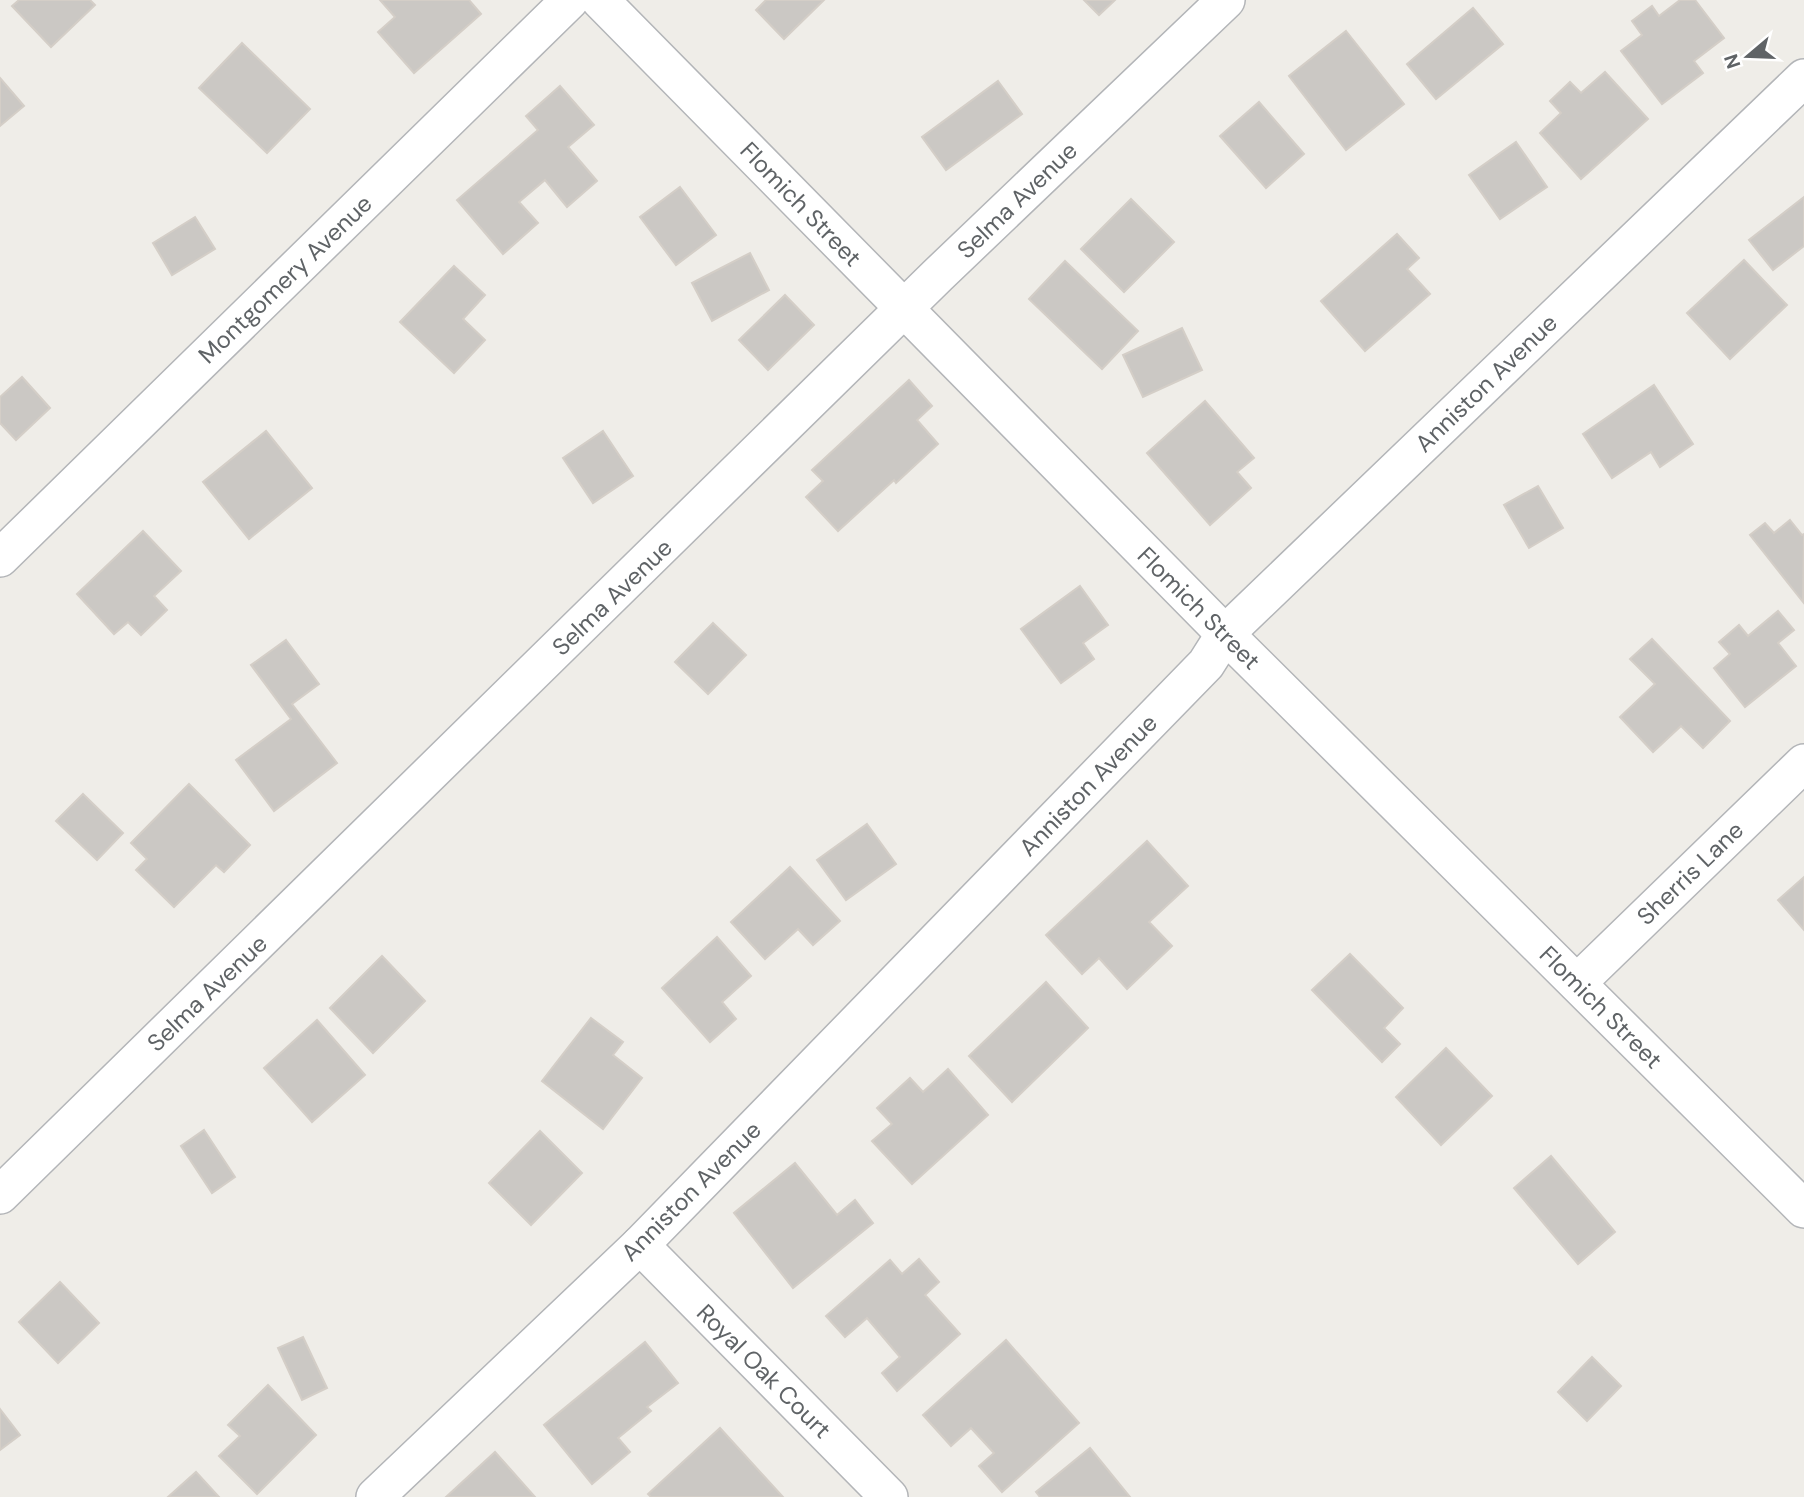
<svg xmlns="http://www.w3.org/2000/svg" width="1804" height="1497" font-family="'DM Sans',sans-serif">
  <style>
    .building { fill: #cbc8c4; stroke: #d4cec7; stroke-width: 2 }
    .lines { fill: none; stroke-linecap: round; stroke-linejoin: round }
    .minor-casing { stroke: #b3b5b8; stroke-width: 40 }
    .minor { stroke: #fff; stroke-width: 37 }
    .labels { text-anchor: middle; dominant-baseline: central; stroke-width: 7; stroke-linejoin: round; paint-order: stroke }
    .street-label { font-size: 24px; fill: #5f6366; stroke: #fff }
  </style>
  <rect width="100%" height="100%" fill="#efede8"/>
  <g class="building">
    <path d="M19 0H90L95 5 51 47 12 6Z"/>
    <path d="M380 0H469L481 14 414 73 378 32 395 17Z"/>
    <path d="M766 0H824L784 39 756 10Z"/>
    <path d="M1084 0H1115L1099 15Z"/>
    <path d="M1680 0H1695L1724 38 1694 61 1703 73 1662 104 1621 51 1642 35 1632 21 1652 6 1659 16Z"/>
    <path d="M1473 8 1503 44 1436 99 1407 64Z"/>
    <path d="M1346 31 1404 104 1346 150 1289 76Z"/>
    <path d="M242 43 310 109 267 153 199 88Z"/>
    <path d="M1605 72 1648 119 1581 179 1540 133 1561 113 1550 101 1570 82 1581 93Z"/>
    <path d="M0 78 24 106 0 126Z"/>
    <path d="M998 81 1022 114 946 170 922 137Z"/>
    <path d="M560 86 594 125 568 147 597 181 567 207 545 180 519 202 538 223 503 254 457 200 538 130 526 116Z"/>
    <path d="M1259 102 1304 154 1266 188 1220 136Z"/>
    <path d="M1516 142 1547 187 1500 219 1469 175Z"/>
    <path d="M680 187 716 235 676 265 640 217Z"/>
    <path d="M1804 197V246L1773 270 1749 240Z"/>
    <path d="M1131 199 1174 242 1124 292 1081 249Z"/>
    <path d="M195 217 215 249 172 275 153 243Z"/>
    <path d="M1397 234 1419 258 1407 269 1430 294 1365 351 1321 301Z"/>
    <path d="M750 253 769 290 712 321 692 283Z"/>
    <path d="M1744 260 1787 305 1730 359 1687 313Z"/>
    <path d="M1065 261 1138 331 1102 369 1029 299Z"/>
    <path d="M454 266 485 295 463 319 485 340 454 373 400 322Z"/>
    <path d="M785 295 814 325 768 370 739 340Z"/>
    <path d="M1182 328 1202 370 1143 397 1123 355Z"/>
    <path d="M22 377 50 408 16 440 0 423V397Z"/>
    <path d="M909 380 932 406 917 420 938 444 896 483 894 480 838 531 806 497 823 481 812 470Z"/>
    <path d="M1654 385 1693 444 1660 467 1651 452 1612 478 1583 434Z"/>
    <path d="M1205 401 1254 458 1237 472 1251 488 1210 525 1147 453Z"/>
    <path d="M266 431 312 488 249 539 203 482Z"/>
    <path d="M603 431 633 476 593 503 563 458Z"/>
    <path d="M1538 486 1563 528 1529 548 1504 505Z"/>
    <path d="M1790 520 1802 535 1804 534 1803 602 1750 535 1765 523 1774 533Z"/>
    <path d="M143 531 181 571 154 596 167 610 141 635 128 622 114 634 77 594Z"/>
    <path d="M1080 586 1108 625 1083 643 1094 659 1061 683 1021 629Z"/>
    <path d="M1778 611 1794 630 1778 643 1796 666 1745 707 1714 668 1730 654 1719 642 1739 625 1748 636Z"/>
    <path d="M713 623 746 655 708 694 675 662Z"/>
    <path d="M1652 639 1730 721 1703 748 1681 726 1653 752 1620 717 1655 684 1630 659Z"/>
    <path d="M286 640 319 684 292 704 337 763 274 811 236 760 291 719 251 665Z"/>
    <path d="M189 784 250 845 224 872 216 865 174 907 136 870 147 859 131 843Z"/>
    <path d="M83 794 123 833 97 860 56 821Z"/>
    <path d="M867 824 896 864 846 900 817 860Z"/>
    <path d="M1147 841 1188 886 1149 922 1172 946 1127 989 1099 958 1082 974 1046 935Z"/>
    <path d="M790 867 840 921 813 945 798 929 765 959 731 922Z"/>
    <path d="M1804 877V930L1778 900Z"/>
    <path d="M717 937 751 976 722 1002 736 1019 710 1042 662 988Z"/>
    <path d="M1350 954 1403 1008 1384 1028 1400 1044 1382 1062 1312 990Z"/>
    <path d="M382 956 425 1001 373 1053 330 1008Z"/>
    <path d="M1046 982 1088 1028 1012 1102 969 1056Z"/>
    <path d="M591 1018 623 1042 613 1055 642 1078 603 1129 542 1081Z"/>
    <path d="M317 1020 365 1075 312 1122 264 1068Z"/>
    <path d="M1446 1048 1492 1096 1441 1145 1396 1097Z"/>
    <path d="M948 1069 988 1115 912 1184 872 1141 892 1124 877 1108 910 1078 923 1092Z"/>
    <path d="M204 1130 235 1177 212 1193 181 1146Z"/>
    <path d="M540 1131 582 1173 531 1225 489 1183Z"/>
    <path d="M1551 1156 1615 1232 1578 1264 1514 1188Z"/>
    <path d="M795 1163 837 1215 855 1200 873 1223 793 1288 734 1213Z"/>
    <path d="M919 1259 939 1282 925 1295 960 1334 897 1391 882 1373 900 1357 867 1318 845 1337 826 1316 890 1260 902 1274Z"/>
    <path d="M60 1282 99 1323 58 1363 19 1322Z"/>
    <path d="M303 1337 327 1388 302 1400 278 1348Z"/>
    <path d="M1006 1340 1079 1423 1002 1492 979 1466 994 1453 971 1428 951 1446 923 1415Z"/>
    <path d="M645 1342 678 1383 647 1407 651 1411 618 1438 630 1452 592 1484 544 1425Z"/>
    <path d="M1592 1357 1621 1386 1587 1421 1558 1392Z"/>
    <path d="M268 1385 316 1435 257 1494 219 1456 240 1436 228 1425Z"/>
    <path d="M0 1409 20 1435 0 1450Z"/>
    <path d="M720 1428 783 1497H651L648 1494Z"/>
    <path d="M1090 1448 1130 1497H1040L1036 1492Z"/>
    <path d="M495 1452 535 1497H446Z"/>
    <path d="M196 1472 219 1497H168Z"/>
  </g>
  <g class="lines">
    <defs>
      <g id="minor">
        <path d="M600 0 1225 634 1804 1209"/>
        <path d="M0 558 570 0"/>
        <path d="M1577 983 1804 763"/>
        <path d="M0 1195 938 275 1226 0"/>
        <path d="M640 1245 889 1497"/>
        <path d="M375 1497 640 1245 1206 664 1225 634 1804 78"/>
      </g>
    </defs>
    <use href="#minor" class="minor-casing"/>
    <use href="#minor" class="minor"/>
  </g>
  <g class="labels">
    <g class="street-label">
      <text transform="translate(1017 200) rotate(-44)">Selma Avenue</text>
      <text transform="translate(801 204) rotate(46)">Flomich Street</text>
      <text transform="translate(285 279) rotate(-44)">Montgomery Avenue</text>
      <text transform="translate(1486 383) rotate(-44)">Anniston Avenue</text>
      <text transform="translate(612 597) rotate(-44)">Selma Avenue</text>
      <text transform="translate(1199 608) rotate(45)">Flomich Street</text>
      <text transform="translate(1088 785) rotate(-46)">Anniston Avenue</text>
      <text transform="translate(1690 873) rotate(-44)">Sherris Lane</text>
      <text transform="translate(207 993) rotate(-44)">Selma Avenue</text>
      <text transform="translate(1601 1007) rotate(45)">Flomich Street</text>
      <text transform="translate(691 1191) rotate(-45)">Anniston Avenue</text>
      <text transform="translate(764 1371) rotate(45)">Royal Oak Court</text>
    </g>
  </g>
  <g transform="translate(1748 56) rotate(251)" stroke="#ffffff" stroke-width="5" paint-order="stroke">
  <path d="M0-5L12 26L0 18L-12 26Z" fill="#5f6366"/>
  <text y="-10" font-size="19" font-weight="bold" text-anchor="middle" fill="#5f6366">N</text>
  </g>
</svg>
